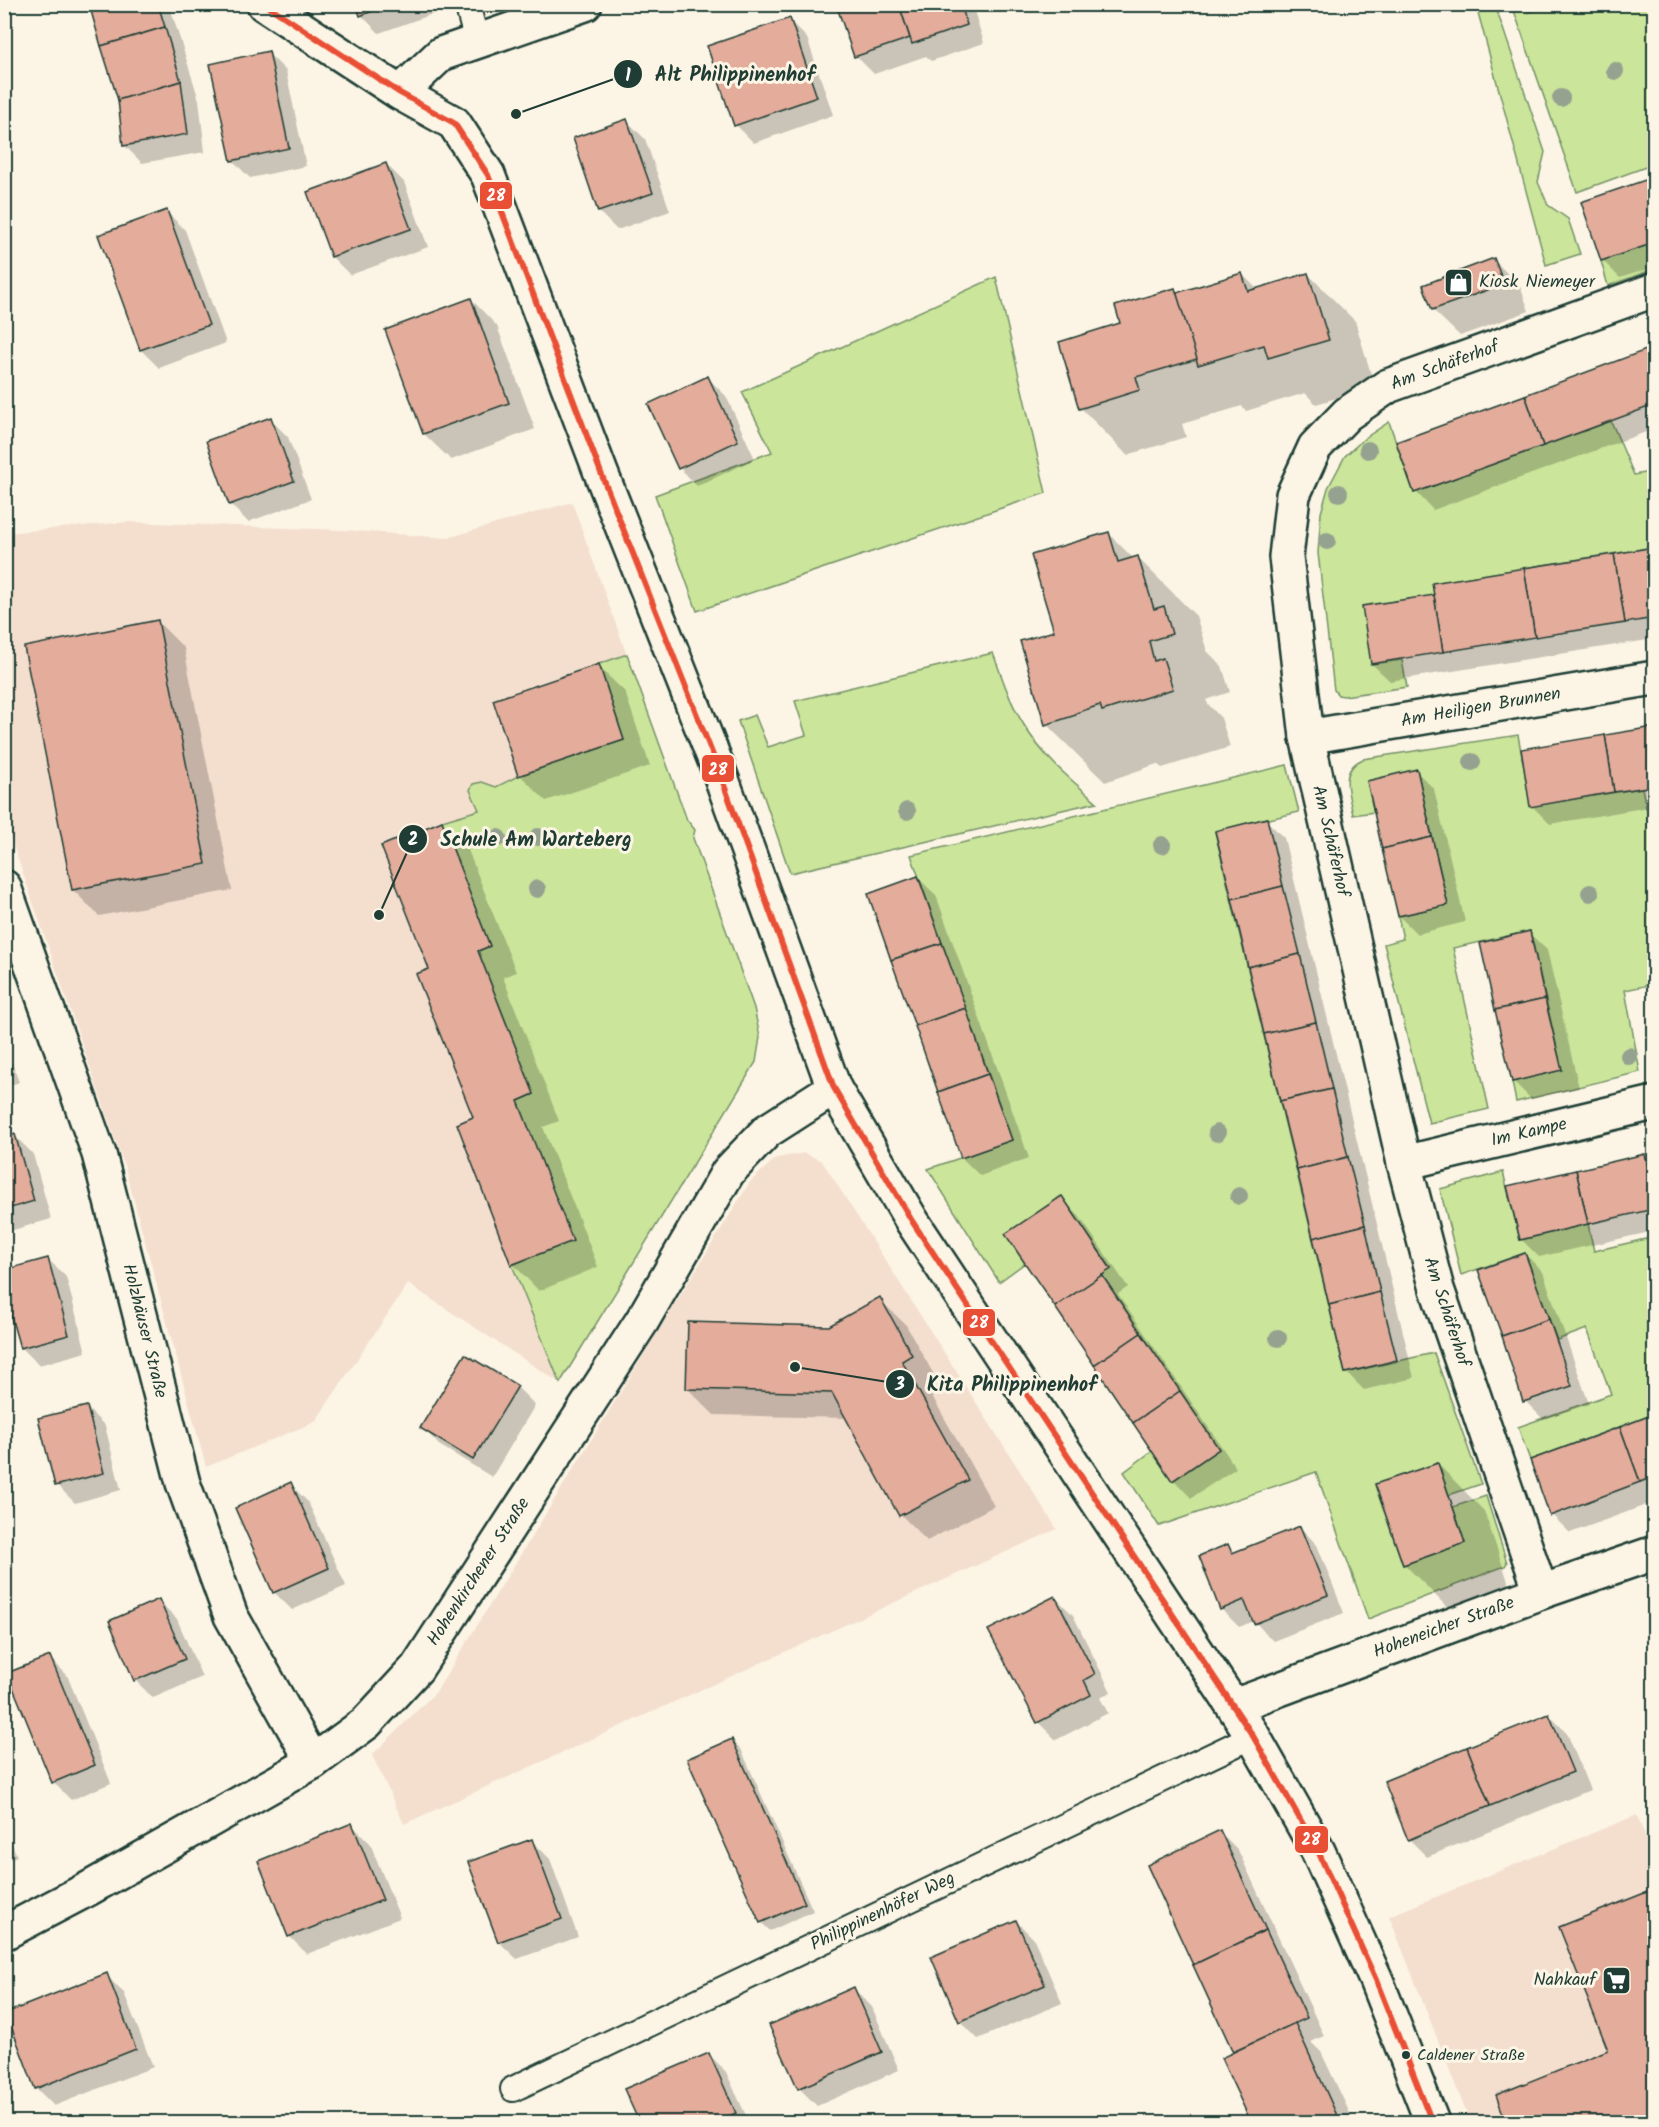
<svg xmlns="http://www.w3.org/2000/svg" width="1659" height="2127" font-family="Kalam,sans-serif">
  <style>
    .built { fill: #f4dfcf }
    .green { fill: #cbe59b; stroke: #759168; stroke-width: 1.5 }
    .shadow { fill: #0003 }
    .building { fill: #e3ac9b; stroke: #1f3d34; stroke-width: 1.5 }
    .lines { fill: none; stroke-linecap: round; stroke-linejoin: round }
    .service-casing { stroke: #1f3d34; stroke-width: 28 }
    .minor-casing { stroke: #1f3d34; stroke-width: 38 }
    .service { stroke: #fcf5e5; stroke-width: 24 }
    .minor { stroke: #fcf5e5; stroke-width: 33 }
    .bus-1-casing { stroke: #fcf5e5; stroke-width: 10 }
    .bus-1 { stroke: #e94f35; stroke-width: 6 }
    .tree { fill: #95a28f }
    .bus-dot { fill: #1f3d34; stroke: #fcf5e5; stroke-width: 2 }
    .labels { text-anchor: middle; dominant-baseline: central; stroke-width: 6; stroke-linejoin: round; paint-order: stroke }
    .bus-label { font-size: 16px; fill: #1f3d34; stroke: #fcf5e5; text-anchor: start }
    .poi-label { font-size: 18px; fill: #1f3d34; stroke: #fcf5e5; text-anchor: start }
    .street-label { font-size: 18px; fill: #1f3d34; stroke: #fcf5e5 }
    .leader { fill: none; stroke: #1f3d34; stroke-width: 2 }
    .callout-dot { fill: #1f3d34; stroke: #fcf5e5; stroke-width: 2 }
    .mark-label { font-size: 18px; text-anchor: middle; font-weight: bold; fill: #fff }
    .callout-label { font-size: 20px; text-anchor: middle; font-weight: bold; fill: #1f3d34; stroke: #fcf5e5; stroke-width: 6; stroke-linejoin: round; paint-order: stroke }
    .line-badge { stroke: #fcf5e5; stroke-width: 2 }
    .badge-label { font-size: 16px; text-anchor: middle; font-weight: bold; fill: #fff }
  </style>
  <rect width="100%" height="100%" fill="#fcf5e5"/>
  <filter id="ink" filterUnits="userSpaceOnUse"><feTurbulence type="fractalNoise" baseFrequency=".0167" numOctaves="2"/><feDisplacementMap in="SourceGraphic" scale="12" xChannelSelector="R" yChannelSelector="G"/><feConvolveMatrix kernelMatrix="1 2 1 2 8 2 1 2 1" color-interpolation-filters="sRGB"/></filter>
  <g filter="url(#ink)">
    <g class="built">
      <path d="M572 502 754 1008 760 1037 756 1062 560 1383 408 1284 315 1422 206 1467 125 1168 5 822 4 533 128 522 343 530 447 538Z"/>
      <path d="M804 1153 822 1161 1057 1529 404 1824 372 1755 436 1692 750 1182 776 1158Z"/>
      <path d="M1637 1815 1654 1859V2122H1470L1389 1916Z"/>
    </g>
    <g class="green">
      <path d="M1476 5H1495L1545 152 1538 182 1548 205 1568 219 1580 254 1546 265Z"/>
      <path d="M1512 5H1654V164L1577 192Z"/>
      <path d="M1654 243V269L1608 286 1601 261Z"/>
      <path d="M996 277 1046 493 697 611 655 495 772 452 742 392Z"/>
      <path d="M1611 421 1634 475 1654 471V547L1433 583 1434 595 1371 664 1402 660 1407 687 1344 696 1338 695 1334 690 1318 553 1321 513 1328 488 1345 456 1365 438 1389 422 1414 493Z"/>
      <path d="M993 653C1002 677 1010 703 1024 725 1042 756 1070 779 1097 802L790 873 738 721 755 715 768 747 806 735 795 701Z"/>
      <path d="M627 654 687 820 695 830 693 838 754 1008 760 1037 756 1062 560 1383 512 1265 572 1240 518 1101 534 1094 478 951 490 946 442 821 479 810 470 790 473 784 482 782 496 787 518 776 624 740 599 664Z"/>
      <path d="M1518 735 1531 806 1642 788 1646 808 1654 806V984L1625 990 1640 1072 1516 1102 1512 1082 1562 1070 1530 931 1453 948 1489 1109 1429 1123 1384 944 1403 939 1398 916 1448 905 1417 770 1367 781 1374 812 1353 815C1349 793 1338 770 1363 759Z"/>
      <path d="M1287 765 1299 812 1215 832 1345 1373 1434 1353 1481 1484 1449 1495 1438 1463 1375 1485 1403 1565 1465 1543 1453 1507 1486 1496 1507 1563 1505 1566 1368 1619 1316 1472 1159 1526 1124 1472 1152 1451 1173 1481 1219 1449 1102 1275 1111 1268 1061 1196 1006 1234 1025 1263 999 1282 928 1169 1012 1140 911 855Z"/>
      <path d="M1503 1172 1520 1240 1588 1224 1594 1251 1654 1237V1414L1530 1460 1518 1427 1611 1394 1587 1329 1557 1340 1525 1253 1461 1275 1440 1189Z"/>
    </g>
    <g class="shadow">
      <path d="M91 4H169L199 100 205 152 142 163 124 145 119 100Z"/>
      <path d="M357 4H461L379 33 361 15Z"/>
      <path d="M838 4H972L984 43 931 61 926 56 874 74 856 56Z"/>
      <path d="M1519 4H1555L1528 14Z"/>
      <path d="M789 20 807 38 833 115 754 143 736 125Z"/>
      <path d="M268 53 286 71 306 166 250 178 232 160Z"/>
      <path d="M627 121 645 139 670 211 617 230 599 212 575 139Z"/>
      <path d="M386 164 404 182 428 247 350 275 332 257 309 193Z"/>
      <path d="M1654 179V267L1620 278 1602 260 1583 203Z"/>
      <path d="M167 212 185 230 226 343 159 368 141 350 100 236Z"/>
      <path d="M1494 260 1520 286 1529 311 1460 336 1433 310 1425 286Z"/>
      <path d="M1242 274 1257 289 1308 274 1355 321 1375 387 1316 404 1305 393 1246 411 1242 406 1182 424 1186 437 1127 455 1081 408 1122 324 1175 289 1179 293Z"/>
      <path d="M471 299 497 326 535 429 451 460 424 434 387 331Z"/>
      <path d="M1654 349V429L1433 510 1416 492 1398 443Z"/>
      <path d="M708 378 726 396 755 459 697 486 680 468Z"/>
      <path d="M270 419 288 437 311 499 248 522 230 504Z"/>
      <path d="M1109 534 1134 559 1138 558 1196 616 1207 651 1222 666 1230 692 1206 700 1208 704 1221 718 1230 747 1162 768 1157 764 1105 782 1046 724 1056 632Z"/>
      <path d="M1654 549V639L1390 681 1372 664 1436 596 1434 584Z"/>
      <path d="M158 622 184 648 232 890 99 916 73 890Z"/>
      <path d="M598 666 625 692 650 766 546 801 520 775Z"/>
      <path d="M1654 728V806L1550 824 1532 806 1522 751Z"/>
      <path d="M1416 771 1434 789 1465 922 1417 934 1399 916Z"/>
      <path d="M1266 820 1284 838 1414 1378 1364 1390 1346 1372Z"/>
      <path d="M441 823 468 850 516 972 503 977 559 1121 543 1127 598 1267 539 1291 513 1264 474 1118 431 970Z"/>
      <path d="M918 878 936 895 1029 1158 980 1176 962 1158 870 895Z"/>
      <path d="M1529 933 1547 950 1579 1088 1531 1099 1513 1081Z"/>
      <path d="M4 1042 19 1082 4 1088Z"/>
      <path d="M15 1136 33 1154 51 1219 6 1232 4 1231V1139Z"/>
      <path d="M1645 1156 1654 1166V1231L1539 1257 1521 1239Z"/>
      <path d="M1061 1198 1079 1216 1128 1287 1118 1294 1236 1468 1191 1498 1174 1480 1007 1235Z"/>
      <path d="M1525 1254 1543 1272 1589 1404 1543 1419 1525 1401Z"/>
      <path d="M48 1259 66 1277 86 1352 39 1365 21 1347Z"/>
      <path d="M879 1299 906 1325 938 1382 927 1387 994 1506 927 1541 901 1515 848 1418 714 1415 687 1388 829 1327Z"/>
      <path d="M465 1356 517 1387 535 1405 492 1477 439 1445 422 1427Z"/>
      <path d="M87 1408 105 1426 121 1490 75 1503 57 1485Z"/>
      <path d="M1654 1416V1502L1570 1533 1552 1515 1532 1460Z"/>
      <path d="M1438 1464 1484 1511 1511 1590 1451 1611 1404 1564Z"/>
      <path d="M290 1484 308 1502 346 1586 292 1610 274 1592Z"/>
      <path d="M1300 1527 1317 1545 1344 1613 1273 1641 1254 1621 1239 1627 1221 1609 1228 1546 1235 1553Z"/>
      <path d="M1055 1597 1073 1615 1111 1692 1100 1698 1108 1713 1056 1740 1038 1722Z"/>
      <path d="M159 1601 177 1619 202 1677 153 1698 135 1680Z"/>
      <path d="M49 1657 67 1675 111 1783 71 1800 53 1782Z"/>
      <path d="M1549 1715 1567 1733 1590 1790 1427 1857 1409 1839Z"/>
      <path d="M732 1741 741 1749 813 1911 770 1931 761 1922Z"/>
      <path d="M4 1825 17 1856 4 1862Z"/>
      <path d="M352 1825 370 1843 400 1918 307 1954 289 1936Z"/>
      <path d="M1220 1832 1238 1850 1324 2036 1311 2042 1321 2052 1354 2122H1253L1223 2059 1236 2053Z"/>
      <path d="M532 1841 550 1859 578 1937 517 1959 499 1942Z"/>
      <path d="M1652 1892 1654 1894V2122H1508L1497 2096 1610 2051Z"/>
      <path d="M1016 1921 1034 1939 1062 2003 978 2039 960 2021Z"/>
      <path d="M106 1975 124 1993 153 2067 54 2106 36 2088Z"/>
      <path d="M854 1989 872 2007 899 2070 817 2106 799 2088Z"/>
      <path d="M709 2054 726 2072 749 2122H641L626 2090Z"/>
    </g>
    <g class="building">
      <path d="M89 4H158L165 27 101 46Z"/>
      <path d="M356 4H391L360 16Z"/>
      <path d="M836 4H899L910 38 854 57Z"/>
      <path d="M899 4H961L967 25 912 44Z"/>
      <path d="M790 18 817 97 734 126 707 46Z"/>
      <path d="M165 27 181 81 118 100 101 46Z"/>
      <path d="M269 51 289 148 231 161 210 64Z"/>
      <path d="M181 81 188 134 123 146 118 100Z"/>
      <path d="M627 119 653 193 598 212 573 138Z"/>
      <path d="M386 163 411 229 331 257 307 192Z"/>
      <path d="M1654 177V243L1601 261 1581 202Z"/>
      <path d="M167 210 209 325 140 350 98 235Z"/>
      <path d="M1494 258 1504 284 1432 310 1423 285Z"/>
      <path d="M1242 273 1248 291 1308 273 1329 340 1268 358 1264 345 1198 365 1176 293Z"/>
      <path d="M1175 288 1197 359 1136 377 1140 390 1079 409 1059 342 1120 323 1115 306Z"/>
      <path d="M471 298 509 403 423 434 385 330Z"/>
      <path d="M1654 347V405L1543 446 1525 395Z"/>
      <path d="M708 376 738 441 678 469 648 404Z"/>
      <path d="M1525 395 1543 446 1414 493 1396 442Z"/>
      <path d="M271 417 294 481 229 505 206 441Z"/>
      <path d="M1109 532 1118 562 1138 556 1154 609 1164 606 1172 634 1149 641 1154 661 1163 658 1173 689 1102 711 1100 705 1076 713V715L1045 725 1020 641 1054 631 1031 555Z"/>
      <path d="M1654 547V618L1625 623 1614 554Z"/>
      <path d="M1614 554 1625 623 1535 637 1524 568Z"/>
      <path d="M1524 568 1535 637 1443 652 1432 583Z"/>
      <path d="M1434 595 1443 652 1371 664 1362 606Z"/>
      <path d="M158 620 206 864 72 890 24 647Z"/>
      <path d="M599 664 624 740 518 776 493 700Z"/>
      <path d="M1654 727V786L1614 792 1605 735Z"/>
      <path d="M1605 735 1614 792 1530 807 1521 749Z"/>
      <path d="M1417 769 1432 837 1382 849 1367 781Z"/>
      <path d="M1267 818 1283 886 1232 899 1215 831Z"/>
      <path d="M442 821 490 946 478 951 534 1094 518 1101 573 1241 511 1265 457 1124 473 1117 416 974 429 969 381 846Z"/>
      <path d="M1432 837 1448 905 1398 916 1382 849Z"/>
      <path d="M918 876 942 943 891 960 868 894Z"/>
      <path d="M1283 886 1300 954 1248 967 1232 899Z"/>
      <path d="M1530 931 1545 999 1495 1010 1480 943Z"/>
      <path d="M942 943 966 1008 915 1026 891 960Z"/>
      <path d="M1300 954 1316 1022 1264 1034 1248 967Z"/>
      <path d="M1545 999 1562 1070 1512 1082 1495 1010Z"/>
      <path d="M966 1008 988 1074 938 1092 915 1026Z"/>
      <path d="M1316 1022 1332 1089 1280 1101 1264 1034Z"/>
      <path d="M988 1074 1012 1140 961 1158 938 1092Z"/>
      <path d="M1332 1089 1348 1157 1297 1170 1280 1101Z"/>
      <path d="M15 1134 34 1201 4 1210V1137Z"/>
      <path d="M1645 1154 1654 1194V1209L1588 1224 1576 1170Z"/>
      <path d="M1348 1157 1365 1225 1313 1238 1297 1170Z"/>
      <path d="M1576 1170 1588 1224 1520 1240 1507 1186Z"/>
      <path d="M1062 1196 1111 1269 1055 1307 1005 1234Z"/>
      <path d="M1365 1225 1380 1292 1329 1305 1313 1238Z"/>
      <path d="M1525 1253 1549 1319 1502 1336 1478 1270Z"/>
      <path d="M48 1258 69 1335 20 1348 4 1292V1270Z"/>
      <path d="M1102 1275 1141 1333 1094 1365 1055 1307Z"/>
      <path d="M1380 1292 1397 1360 1345 1373 1329 1305Z"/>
      <path d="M880 1297 912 1355 902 1361 968 1480 899 1516 832 1393 686 1389 688 1322 829 1326Z"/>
      <path d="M1549 1319 1572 1386 1523 1402 1502 1336Z"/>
      <path d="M1141 1333 1180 1391 1133 1423 1094 1365Z"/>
      <path d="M465 1354 518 1386 473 1460 420 1428Z"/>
      <path d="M1180 1391 1219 1449 1172 1481 1133 1423Z"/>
      <path d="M87 1406 104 1473 55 1486 38 1418Z"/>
      <path d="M1654 1414V1477L1640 1482 1620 1427Z"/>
      <path d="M1620 1427 1640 1482 1550 1516 1530 1460Z"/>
      <path d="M1438 1463 1465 1543 1403 1565 1375 1484Z"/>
      <path d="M291 1482 329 1568 273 1593 235 1508Z"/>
      <path d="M1300 1526 1328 1595 1254 1624 1244 1600 1220 1610 1199 1556 1228 1544 1232 1553Z"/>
      <path d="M1055 1596 1095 1674 1084 1680 1091 1695 1037 1723 988 1630Z"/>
      <path d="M159 1599 185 1659 134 1681 109 1621Z"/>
      <path d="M50 1656 95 1765 52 1783 7 1673Z"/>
      <path d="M1549 1714 1573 1772 1490 1806 1467 1747Z"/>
      <path d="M732 1739 805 1903 760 1923 687 1759Z"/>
      <path d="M1467 1747 1490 1806 1408 1840 1384 1781Z"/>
      <path d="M352 1823 383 1900 288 1937 258 1861Z"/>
      <path d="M1220 1830 1266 1930 1193 1965 1147 1865Z"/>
      <path d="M532 1839 562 1919 498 1942 468 1862Z"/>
      <path d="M1652 1890 1654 1895V2122H1647L1644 2115 1624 2122H1506L1496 2095 1608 2050 1559 1927Z"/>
      <path d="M1016 1920 1045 1985 959 2022 931 1957Z"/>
      <path d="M1266 1930 1307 2018 1233 2052 1193 1965Z"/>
      <path d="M107 1973 136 2049 35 2089 6 2013Z"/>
      <path d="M854 1987 882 2052 798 2089 769 2025Z"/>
      <path d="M1295 2023 1340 2122H1251L1221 2058Z"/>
      <path d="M709 2053 736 2113 715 2122H639L624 2089Z"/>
    </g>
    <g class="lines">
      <defs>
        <g id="service">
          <path d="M467 4 477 42"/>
          <path d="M513 2089 1253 1736"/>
        </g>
        <g id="minor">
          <path d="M264 4 400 93 454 123 488 175 601 473 716 763 834 1088 912 1221 1253 1736 1318 1851 1376 1980 1432 2122"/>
          <path d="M400 93 441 54 585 4"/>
          <path d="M1307 737 1654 678"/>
          <path d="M4 887 99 1154 183 1483 231 1616 313 1762"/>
          <path d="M1404 1163 1654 1103"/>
          <path d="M1541 1592 1437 1289 1404 1163 1307 737 1286 557 1293 495 1315 447 1347 414 1388 386 1654 290"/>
          <path d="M1234 1706 1541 1592 1654 1553"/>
          <path d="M4 1933 88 1889 313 1762 366 1723 417 1668 642 1321 728 1172 767 1131 834 1088"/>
        </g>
      </defs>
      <use href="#service" class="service-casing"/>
      <use href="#minor" class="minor-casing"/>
      <use href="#service" class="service"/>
      <use href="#minor" class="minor"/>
      <defs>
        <path id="bus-1" d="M265 4 400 93 454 123 488 175 601 473 716 763 834 1088 912 1221 1253 1736 1318 1851 1376 1980 1432 2122"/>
      </defs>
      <use href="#bus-1" class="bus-1-casing"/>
      <use href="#bus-1" class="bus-1"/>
    </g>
    <g class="tree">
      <circle cx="1615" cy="71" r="9"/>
      <circle cx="1561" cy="98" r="9"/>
      <circle cx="1368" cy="450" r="9"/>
      <circle cx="1339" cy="493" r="9"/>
      <circle cx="1327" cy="541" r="9"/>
      <circle cx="1472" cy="762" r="9"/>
      <circle cx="907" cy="811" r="9"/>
      <circle cx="538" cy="837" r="9"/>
      <circle cx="498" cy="838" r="9"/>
      <circle cx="1162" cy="845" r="9"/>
      <circle cx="537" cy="889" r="9"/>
      <circle cx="1590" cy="893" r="9"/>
      <circle cx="1629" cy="1056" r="9"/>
      <circle cx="1217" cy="1133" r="9"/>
      <circle cx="1239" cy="1196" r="9"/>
      <circle cx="1278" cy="1338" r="9"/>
    </g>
  </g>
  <defs>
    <symbol id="shop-square" viewBox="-11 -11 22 22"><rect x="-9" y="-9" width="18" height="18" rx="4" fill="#1f3d34" stroke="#fcf5e5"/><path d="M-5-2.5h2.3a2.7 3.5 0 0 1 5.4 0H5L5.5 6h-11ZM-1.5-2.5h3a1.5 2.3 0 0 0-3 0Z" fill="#fff"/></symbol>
    <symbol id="supermarket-square" viewBox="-11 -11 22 22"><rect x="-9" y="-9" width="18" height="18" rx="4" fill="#1f3d34" stroke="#fcf5e5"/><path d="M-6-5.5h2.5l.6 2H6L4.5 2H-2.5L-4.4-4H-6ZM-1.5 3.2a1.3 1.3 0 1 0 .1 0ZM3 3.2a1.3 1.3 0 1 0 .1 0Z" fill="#fff"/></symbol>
  </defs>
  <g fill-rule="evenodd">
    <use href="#shop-square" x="1442" y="266" width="33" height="33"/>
    <use href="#supermarket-square" x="1600" y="1964" width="33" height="33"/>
  </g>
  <circle class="bus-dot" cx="1406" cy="2055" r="5"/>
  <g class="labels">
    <g class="bus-label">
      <text x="1417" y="2055">Caldener Straße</text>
    </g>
    <g class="poi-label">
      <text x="1479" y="282">Kiosk Niemeyer</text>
      <text x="1596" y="1980" text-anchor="end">Nahkauf</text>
    </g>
    <g class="street-label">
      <text transform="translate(1445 366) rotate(-20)">Am Schäferhof</text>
      <text transform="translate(1481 708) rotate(-10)">Am Heiligen Brunnen</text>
      <text transform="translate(1330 841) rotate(77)">Am Schäferhof</text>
      <text transform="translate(1529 1133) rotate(-13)">Im Kampe</text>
      <text transform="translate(1446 1312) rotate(72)">Am Schäferhof</text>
      <text transform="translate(144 1331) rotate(76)">Holzhäuser Straße</text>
      <text transform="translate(479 1572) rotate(-57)">Hohenkirchener Straße</text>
      <text transform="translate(1444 1628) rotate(-20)">Hoheneicher Straße</text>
      <text transform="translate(883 1912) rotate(-26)">Philippinenhöfer Weg</text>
    </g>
  </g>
  <path class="leader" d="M516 114L628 74M379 915L413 839M795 1367L900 1384"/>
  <g class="callout-dot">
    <circle cx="516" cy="114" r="6"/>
    <circle cx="379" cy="915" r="6"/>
    <circle cx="795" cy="1367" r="6"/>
    <circle cx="628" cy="74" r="15"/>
    <circle cx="413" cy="839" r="15"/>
    <circle cx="900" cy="1384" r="15"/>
  </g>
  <g class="mark-label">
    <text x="628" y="81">1</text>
    <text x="413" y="845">2</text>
    <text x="900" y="1390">3</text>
  </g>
  <g class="callout-label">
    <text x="735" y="81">Alt Philippinenhof</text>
    <text x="536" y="846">Schule Am Warteberg</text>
    <text x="1012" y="1391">Kita Philippinenhof</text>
  </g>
  <g class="line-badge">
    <rect x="479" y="181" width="34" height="29" rx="6" fill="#e94f35"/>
    <rect x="701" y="754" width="34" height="29" rx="6" fill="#e94f35"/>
    <rect x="962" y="1308" width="34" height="29" rx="6" fill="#e94f35"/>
    <rect x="1294" y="1825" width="35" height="29" rx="6" fill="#e94f35"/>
  </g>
  <g class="badge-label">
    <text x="496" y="201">28</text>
    <text x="718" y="775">28</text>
    <text x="979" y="1328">28</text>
    <text x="1311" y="1845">28</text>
  </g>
  <rect width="1659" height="2127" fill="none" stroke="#fcf5e5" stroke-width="24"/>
  <rect x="12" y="12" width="1635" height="2103" fill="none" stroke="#1f3d34" stroke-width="2" filter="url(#ink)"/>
</svg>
